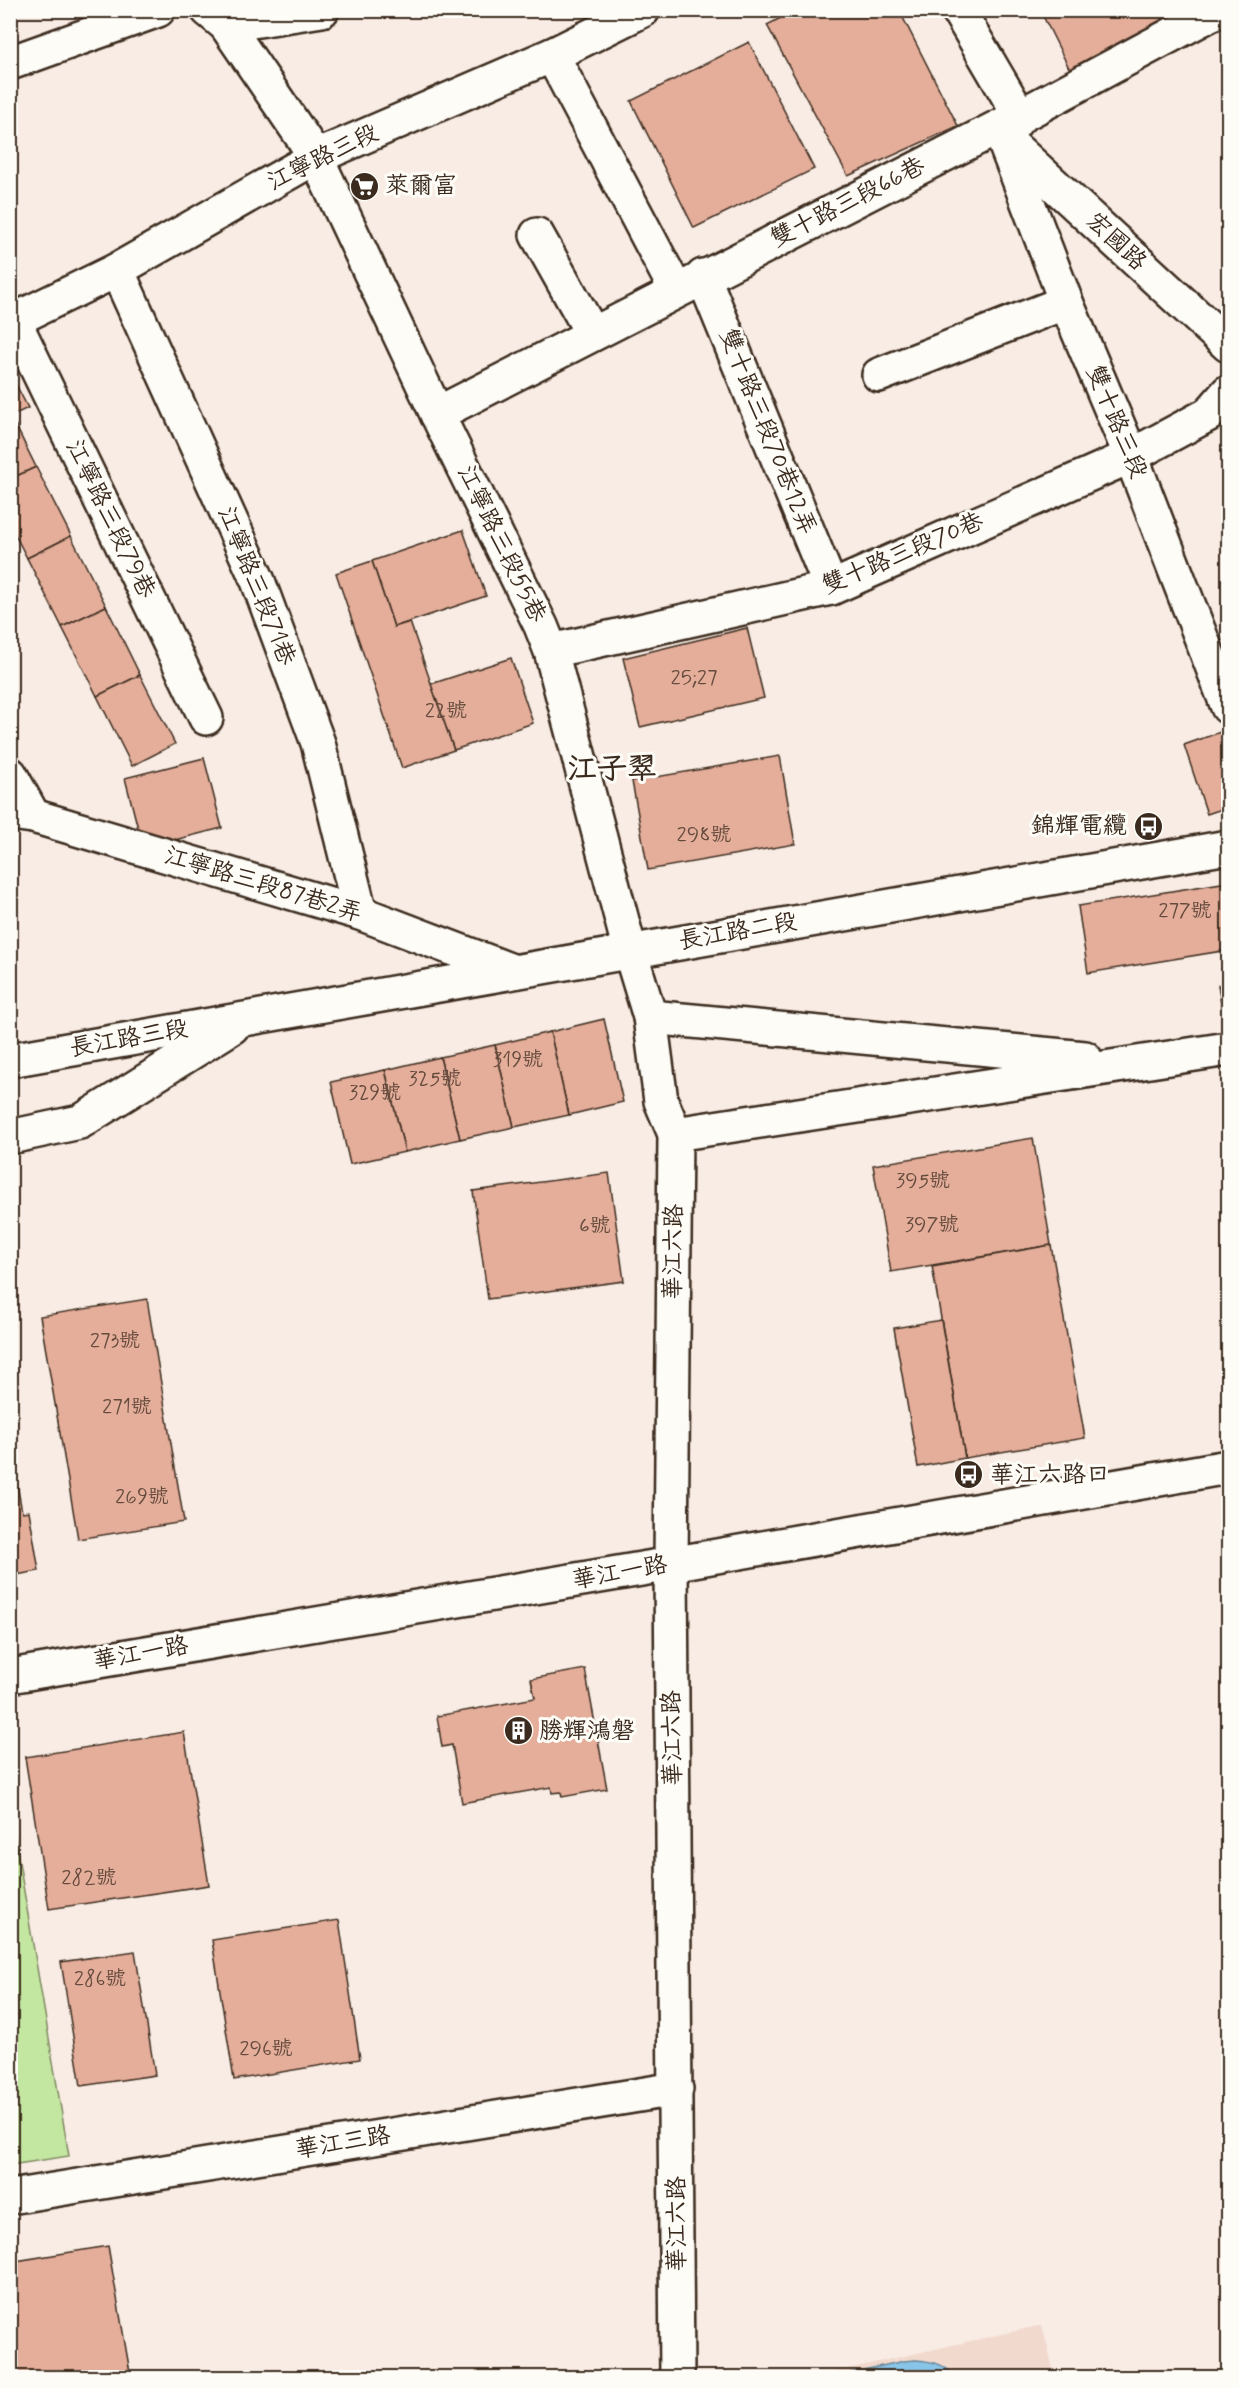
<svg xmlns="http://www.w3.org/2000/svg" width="1239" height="2388" font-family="Mynerve,'LXGW WenKai TC',sans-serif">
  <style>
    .built { fill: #f2d9ce }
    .green { fill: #c3e7a1; stroke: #7f8860; stroke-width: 1.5 }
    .water { fill: #89c5e9; stroke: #6a8798; stroke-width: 1.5 }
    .building { fill: #e4ae9a; stroke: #3b2a1e; stroke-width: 1.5 }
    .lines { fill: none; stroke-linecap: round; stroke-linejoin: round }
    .minor-casing { stroke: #3b2a1e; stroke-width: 38 }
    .minor { stroke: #fdfcf7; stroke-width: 33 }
    .labels { text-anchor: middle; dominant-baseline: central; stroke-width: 6; stroke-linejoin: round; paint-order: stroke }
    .number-label { font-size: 21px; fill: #654b3d }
    .street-label { font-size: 24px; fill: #3b2a1e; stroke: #fdfcf7 }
    .poi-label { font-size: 24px; fill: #3b2a1e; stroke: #fdfcf7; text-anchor: start }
    .district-label { font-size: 30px; font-weight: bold; fill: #3b2a1e; stroke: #fdfcf7 }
  </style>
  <rect width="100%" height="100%" fill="#f8ece4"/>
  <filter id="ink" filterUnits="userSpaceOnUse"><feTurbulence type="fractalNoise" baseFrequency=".0167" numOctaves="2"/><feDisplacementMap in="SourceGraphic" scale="12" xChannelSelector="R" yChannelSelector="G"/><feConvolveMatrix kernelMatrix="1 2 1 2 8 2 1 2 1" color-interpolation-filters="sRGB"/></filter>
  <g filter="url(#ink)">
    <path class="built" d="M1042 2325 1055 2377 807 2378Z"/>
    <path class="green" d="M10 1809 69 2156 11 2165H10Z"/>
    <path class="water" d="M915 2360C930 2361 946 2363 954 2377H832L904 2361Z"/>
    <g class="building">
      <path d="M796 10H899L958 126 848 176 767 25Z"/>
      <path d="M1040 10H1160L1166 27 1075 80Z"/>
      <path d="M749 42 814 169 694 228 631 101Z"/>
      <path d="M10 373 28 408 11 416 36 467 10 479Z"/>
      <path d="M36 467 71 536 27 558 10 525V479Z"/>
      <path d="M463 530 486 596 394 627 372 561Z"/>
      <path d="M71 536 106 606 62 627 27 558Z"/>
      <path d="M372 561 394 627 410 622 454 750 402 768 336 573Z"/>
      <path d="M106 606 140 675 97 696 62 627Z"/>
      <path d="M747 628 764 698 640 727 623 658Z"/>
      <path d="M511 658 533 723 454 750 431 684Z"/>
      <path d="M140 675 175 744 132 766 97 696Z"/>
      <path d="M1226 730 1228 738V807L1207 814 1184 745Z"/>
      <path d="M780 756 795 844 648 870 632 781Z"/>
      <path d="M204 758 222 828 143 848 125 778Z"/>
      <path d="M1228 882V950L1088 973 1078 906Z"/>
      <path d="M1228 983V1040L1227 1041 1218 985Z"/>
      <path d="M604 1019 623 1102 569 1115 550 1032Z"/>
      <path d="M550 1032 569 1115 514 1127 495 1045Z"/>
      <path d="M495 1045 514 1127 460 1139 440 1057Z"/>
      <path d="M440 1057 460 1139 405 1152 385 1070Z"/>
      <path d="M385 1070 405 1152 350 1164 331 1082Z"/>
      <path d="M1033 1138 1051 1245 891 1272 873 1165Z"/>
      <path d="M609 1173 624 1281 488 1299 473 1191Z"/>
      <path d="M1051 1245 1085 1438 965 1458 932 1266Z"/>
      <path d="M147 1299 184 1522 78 1539 40 1316Z"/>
      <path d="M941 1320 965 1458 918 1467 894 1328Z"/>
      <path d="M10 1444 22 1512 29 1511 39 1571 10 1576Z"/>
      <path d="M585 1669 607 1789 562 1797 561 1792 552 1793 551 1787 462 1803 452 1745 442 1747 437 1716 535 1698 531 1679Z"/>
      <path d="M184 1732 209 1885 49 1909 25 1757Z"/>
      <path d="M339 1920 360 2059 234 2080 212 1940Z"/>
      <path d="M135 1951 155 2075 81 2086 61 1962Z"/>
      <path d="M108 2246 131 2378H10V2262Z"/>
    </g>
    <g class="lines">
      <defs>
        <g id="minor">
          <path d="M208 10 226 25 316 157 437 414 541 626 551 651 630 951 650 1017 661 1101 675 1134 671 1564 677 2378"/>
          <path d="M958 10 1020 116 1006 134"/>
          <path d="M226 25 322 10"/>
          <path d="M552 55 676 290"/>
          <path d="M10 63 158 10"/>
          <path d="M1003 138 1066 302 1131 456 1228 707"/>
          <path d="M1009 143 1228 345"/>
          <path d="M537 235 592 333"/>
          <path d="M117 270 258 581 318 743 360 913"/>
          <path d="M703 276 831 588"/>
          <path d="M14 321 206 718"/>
          <path d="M10 322 117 270 316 157 552 55 643 10"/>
          <path d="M879 375 1066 302"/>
          <path d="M437 414 1020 116 1218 10"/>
          <path d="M551 651 831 588 1131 456 1209 414 1228 392"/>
          <path d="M10 774 33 816"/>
          <path d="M10 813 33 816 360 913 512 971"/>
          <path d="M650 1017 1085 1058"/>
          <path d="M10 1060 1228 847"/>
          <path d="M675 1134 1228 1049"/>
          <path d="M10 1137 80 1122 232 1027"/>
          <path d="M10 1676 671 1564 1228 1467"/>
          <path d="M10 2197 676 2089"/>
        </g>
      </defs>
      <use href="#minor" class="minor-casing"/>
      <use href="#minor" class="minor"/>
    </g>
  </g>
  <defs>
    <symbol id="supermarket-disc" viewBox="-11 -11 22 22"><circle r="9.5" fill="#3b2a1e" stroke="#fdfcf7"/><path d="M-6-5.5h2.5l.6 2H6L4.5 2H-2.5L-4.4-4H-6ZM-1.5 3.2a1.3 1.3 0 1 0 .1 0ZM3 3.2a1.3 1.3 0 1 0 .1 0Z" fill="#fff"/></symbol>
    <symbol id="bus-disc" viewBox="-11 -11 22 22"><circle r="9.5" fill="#3b2a1e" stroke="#fdfcf7"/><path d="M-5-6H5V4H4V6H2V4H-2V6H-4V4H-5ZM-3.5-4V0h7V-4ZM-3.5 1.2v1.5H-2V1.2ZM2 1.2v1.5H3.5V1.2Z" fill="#fff"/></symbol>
    <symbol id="building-disc" viewBox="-11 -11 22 22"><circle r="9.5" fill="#3b2a1e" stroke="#fdfcf7"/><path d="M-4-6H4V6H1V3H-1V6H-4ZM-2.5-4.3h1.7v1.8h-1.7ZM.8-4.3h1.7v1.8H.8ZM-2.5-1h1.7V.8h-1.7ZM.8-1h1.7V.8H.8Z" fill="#fff"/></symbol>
  </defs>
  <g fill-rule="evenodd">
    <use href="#supermarket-disc" x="348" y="170" width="33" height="33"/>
    <use href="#bus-disc" x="1132" y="810" width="33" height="33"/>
    <use href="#bus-disc" x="952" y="1458" width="33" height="33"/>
    <use href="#building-disc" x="502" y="1714" width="33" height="33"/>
  </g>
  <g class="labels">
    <g class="number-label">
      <text x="694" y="678">25;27</text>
      <text x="446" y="711">22號</text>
      <text x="704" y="835">298號</text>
      <text x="1185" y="911">277號</text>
      <text x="518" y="1060">319號</text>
      <text x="435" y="1079">325號</text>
      <text x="375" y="1093">329號</text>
      <text x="923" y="1181">395號</text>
      <text x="932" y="1225">397號</text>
      <text x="595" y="1226">6號</text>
      <text x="115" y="1341">273號</text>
      <text x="127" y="1407">271號</text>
      <text x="142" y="1497">269號</text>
      <text x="89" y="1878">282號</text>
      <text x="100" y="1979">286號</text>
      <text x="266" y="2049">296號</text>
    </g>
    <g class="street-label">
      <text transform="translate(323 158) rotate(-26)">江寧路三段</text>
      <text transform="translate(848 203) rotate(-27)">雙十路三段66巷</text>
      <text transform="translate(1116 242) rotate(43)">宏國路</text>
      <text transform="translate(1116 422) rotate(67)">雙十路三段</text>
      <text transform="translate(767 432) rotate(68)">雙十路三段70巷12弄</text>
      <text transform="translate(110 519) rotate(64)">江寧路三段79巷</text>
      <text transform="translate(501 544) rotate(64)">江寧路三段55巷</text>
      <text transform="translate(903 554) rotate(-23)">雙十路三段70巷</text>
      <text transform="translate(256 586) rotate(68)">江寧路三段71巷</text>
      <text transform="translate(263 885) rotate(17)">江寧路三段87巷2弄</text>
      <text transform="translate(738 932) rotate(-10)">長江路二段</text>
      <text transform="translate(129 1039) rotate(-10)">長江路三段</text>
      <text transform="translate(674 1252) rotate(-89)">華江六路</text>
      <text transform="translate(620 1573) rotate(-10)">華江一路</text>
      <text transform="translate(141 1654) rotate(-10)">華江一路</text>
      <text transform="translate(673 1738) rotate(-91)">華江六路</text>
      <text transform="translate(343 2143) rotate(-9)">華江三路</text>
      <text transform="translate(677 2224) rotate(-90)">華江六路</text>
    </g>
    <g class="poi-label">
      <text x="385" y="186">萊爾富</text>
      <text x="1127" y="826" text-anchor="end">錦輝電纜</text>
      <text x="990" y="1475">華江六路口</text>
      <text x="539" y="1731">勝輝鴻磐</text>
    </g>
    <g class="district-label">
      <text x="612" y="769">江子翠</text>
    </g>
  </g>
  <rect width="1239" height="2388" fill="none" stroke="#fdfcf7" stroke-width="36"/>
  <rect x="18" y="18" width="1203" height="2352" fill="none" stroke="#3b2a1e" stroke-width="2" filter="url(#ink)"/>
</svg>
